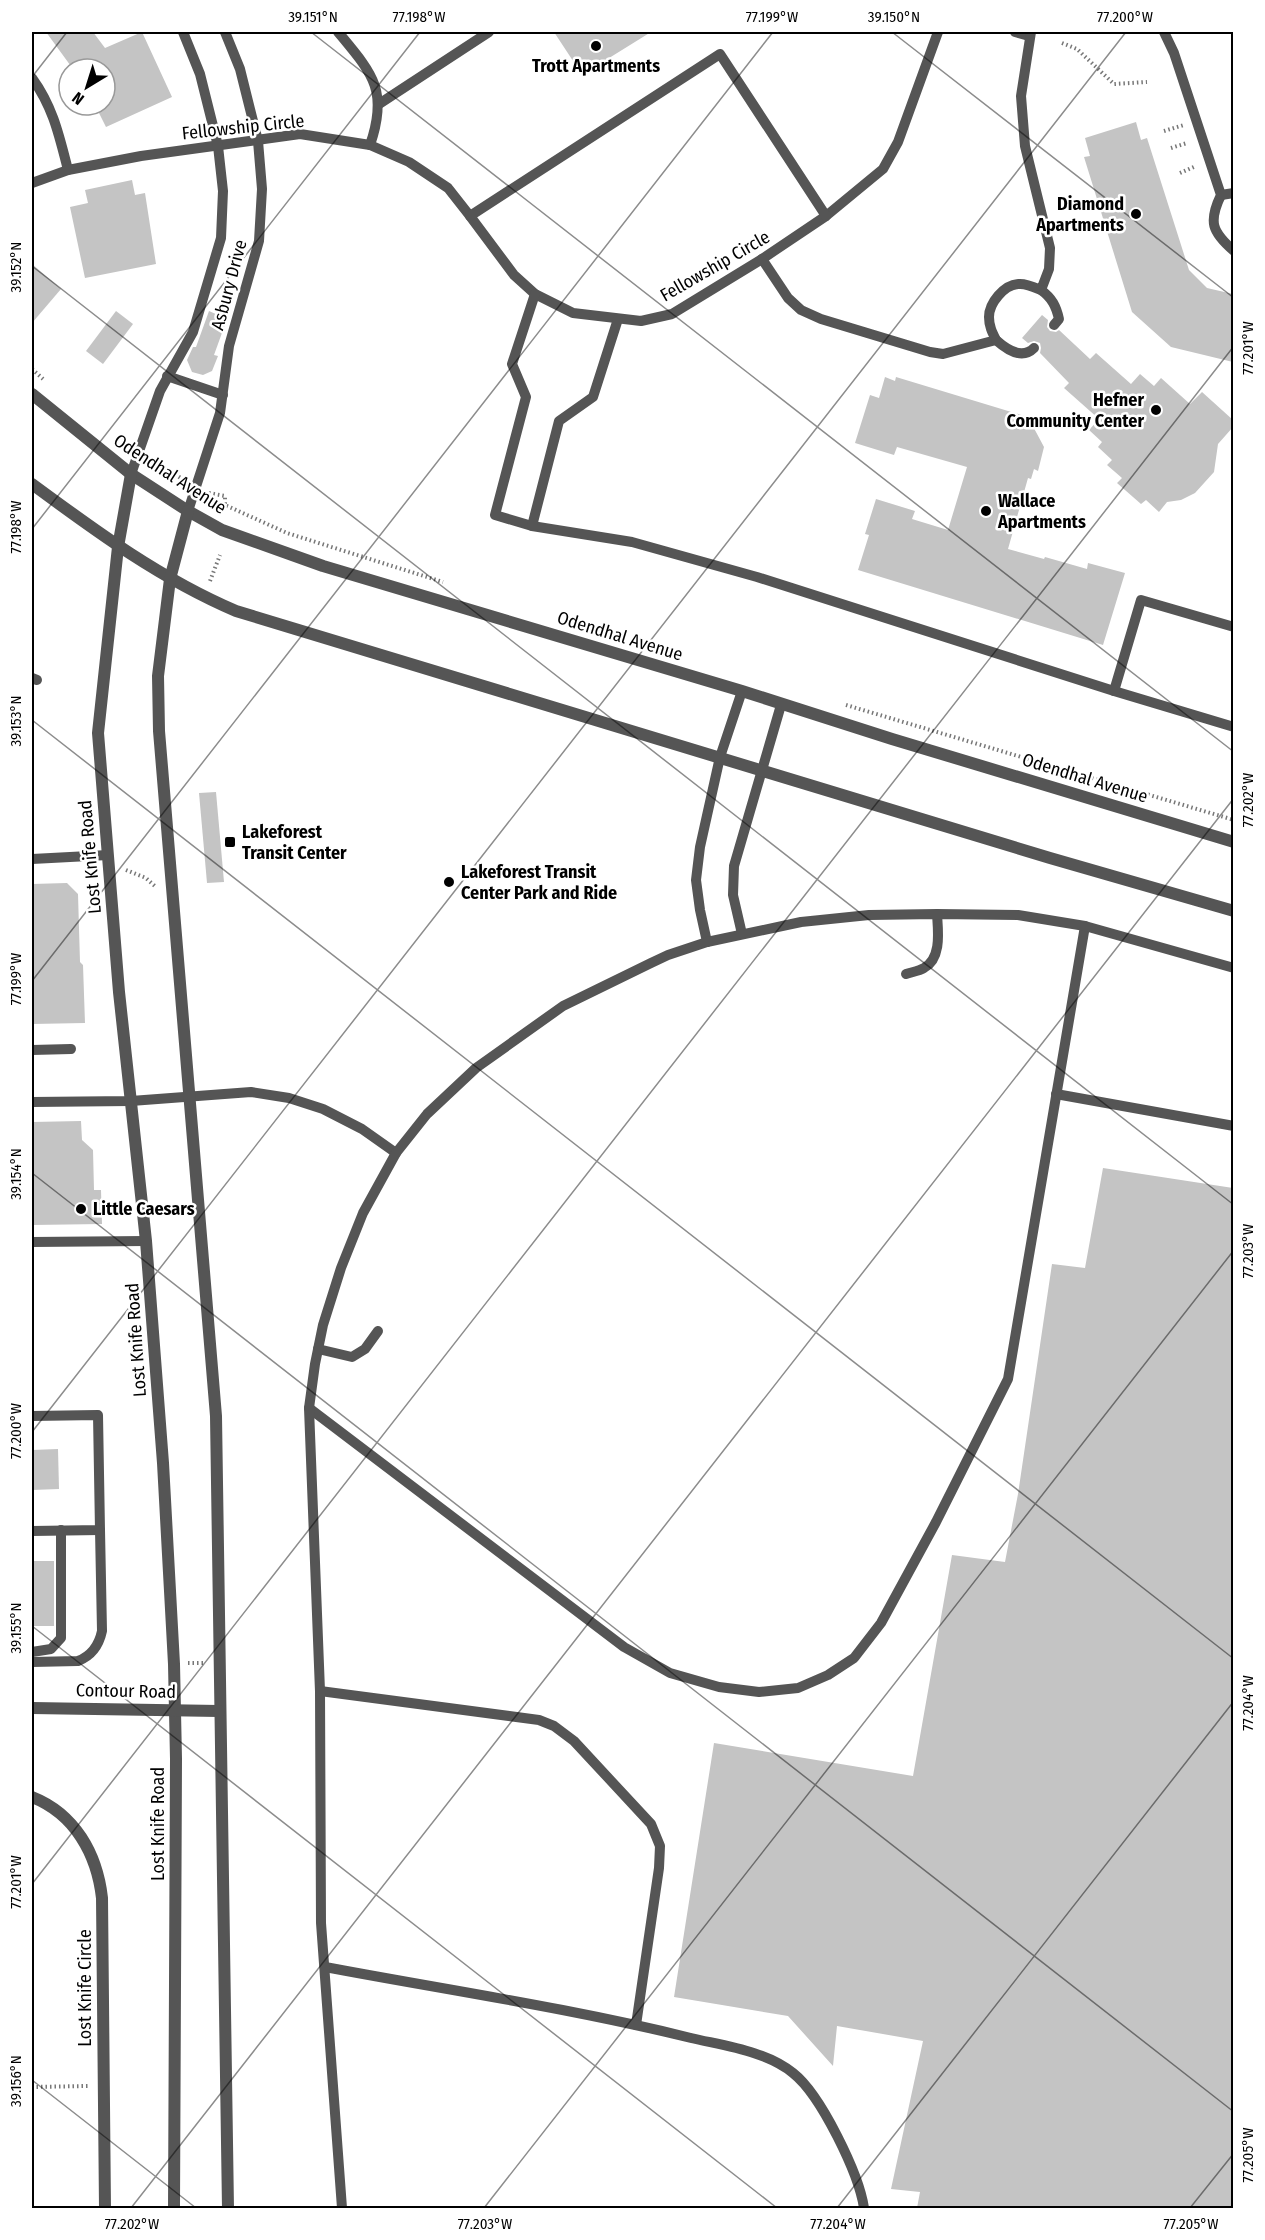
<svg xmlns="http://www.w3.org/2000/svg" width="1265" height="2240" font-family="'Fira Sans Condensed',sans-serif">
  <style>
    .building { fill: #c4c4c4 }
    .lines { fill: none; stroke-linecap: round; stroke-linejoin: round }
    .path { stroke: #777; stroke-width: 4; stroke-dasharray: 1.5 3; stroke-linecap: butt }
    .service { stroke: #555; stroke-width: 10 }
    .minor { stroke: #555; stroke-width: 12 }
    .tertiary { stroke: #555; stroke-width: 12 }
    .ticks { fill: none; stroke: #000; stroke-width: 1.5; stroke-opacity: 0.45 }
    .poi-dot { fill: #000; stroke: #fff; stroke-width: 2 }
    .labels { text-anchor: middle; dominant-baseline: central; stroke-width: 5; stroke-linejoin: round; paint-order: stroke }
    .poi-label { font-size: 18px; font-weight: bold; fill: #000; stroke: #fff; text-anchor: start }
    .street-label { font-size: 18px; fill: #000; stroke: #fff }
    .neatline { fill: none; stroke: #000; stroke-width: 2 }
    .ticks-label { font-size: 15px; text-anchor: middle; fill: #000 }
  </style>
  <rect width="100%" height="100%" fill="#fff"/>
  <g class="building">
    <path d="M46 32H93L105 48 142 32 172 97 106 127 95 105H105V69H73Z"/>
    <path d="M554 32H651L593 68 588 60 577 67Z"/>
    <path d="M1136 122 1141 140 1147 138 1189 270 1207 288 1233 294V362L1171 347 1132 312 1084 157 1090 156 1085 138Z"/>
    <path d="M132 180 135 195 145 193 156 264 85 278 70 207 88 203 85 190Z"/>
    <path d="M32 264 61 289 32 323Z"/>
    <path d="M116 311 133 324 103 364 86 351Z"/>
    <path d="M209 311 227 319 214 355 218 356 212 371 203 375 192 372 187 360 193 347H196Z"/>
    <path d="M1042 315 1048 320 1047 327 1050 331 1056 332 1059 330 1090 359 1096 353 1131 384 1140 374 1154 386 1161 378 1190 404 1202 392 1233 420V427L1218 444 1214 472 1195 493 1181 500 1167 502 1159 512 1146 500 1141 504 1117 483 1122 478 1107 465 1112 460 1098 447 1102 442 1089 430 1099 419 1064 388 1069 383 1040 353 1041 348 1040 343 1034 341 1028 343 1022 338Z"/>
    <path d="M885 377 895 381 896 377 1028 417 1044 447 1038 471 1034 469 1031 479 1028 478 1008 549 1044 559 1045 557 1087 569 1088 563 1125 573 1103 645 858 570 869 535 865 534 876 499 915 511 912 519 948 530 967 467 897 447 894 455 855 443 870 395 879 398Z"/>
    <path d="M216 792 224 882 207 883 199 793Z"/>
    <path d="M67 883 78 894 80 962 83 965 85 1023 32 1024V884Z"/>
    <path d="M81 1121 82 1140 93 1150 94 1190H101L102 1224 32 1225V1122Z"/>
    <path d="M1103 1168 1233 1188V2208H917L920 2192 891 2189 923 2041 837 2026 833 2066 788 2016 674 1997 714 1743 913 1776 952 1555 1005 1562 1018 1494 1052 1264 1085 1268Z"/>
    <path d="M58 1449 59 1489 32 1490V1450Z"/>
    <rect x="32" y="1561" width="22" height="65"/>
  </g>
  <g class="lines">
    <g class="path">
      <path d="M1062 43 1077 49 1114 84 1147 82"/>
      <path d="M1164 131 1184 125"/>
      <path d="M1171 148 1187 143"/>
      <path d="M1180 173 1196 166"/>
      <path d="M32 369 43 379"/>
      <path d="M152 460 184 480"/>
      <path d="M209 493 225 496V505L287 533 443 582"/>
      <path d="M210 581 220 555"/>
      <path d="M846 705 1234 820"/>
      <path d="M126 870 146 878 156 887"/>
      <path d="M188 1663H205"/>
      <path d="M32 2087 88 2086"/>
    </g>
    <g class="service">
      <path d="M338 32C372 73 389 90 370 145"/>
      <path d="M1015 32 1029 36"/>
      <path d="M1164 32 1174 53 1221 195C1208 222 1212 232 1234 251"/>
      <path d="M32 78C53 107 59 135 68 170"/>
      <path d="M379 104 489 32"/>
      <path d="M32 183 68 170 141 156 300 134 370 145 409 162 448 188 470 216 514 275 535 294 573 313 641 321 672 314 762 259 826 216 883 169 898 142 938 32"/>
      <path d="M1221 195 1234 193"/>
      <path d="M470 216 720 54 826 216"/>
      <path d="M762 259 788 298 801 310 821 319 930 352 943 354 996 340C992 332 989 326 989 317 989 303 1004 285 1018 284 1026 283 1034 287 1041 290L1049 269 1050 248 1025 146 1021 96 1031 32"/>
      <path d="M1041 290C1052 298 1056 306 1059 319L1054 325"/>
      <path d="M535 294 512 364 526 397 495 515 532 526 632 542 757 577 1114 691 1234 727"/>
      <path d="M996 340C1006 349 1022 360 1034 348"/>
      <path d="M167 376 223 395"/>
      <path d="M131 474 160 391 193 332 221 238 223 191 218 146 200 74 183 32"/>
      <path d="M188 511 220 413 229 346 259 241 262 189 258 141 240 69 225 32"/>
      <path d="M532 526 559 421 593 397 618 319"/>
      <path d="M32 678 37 680"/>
      <path d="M1114 691 1141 600 1234 627"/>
      <path d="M32 859 108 855"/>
      <path d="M742 934 733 895 734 866 781 705"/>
      <path d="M707 942 700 910 696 880 700 847 720 757 742 691"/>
      <path d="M906 974C912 972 919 971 924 968 942 958 938 931 937 914"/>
      <path d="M32 1050 71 1049"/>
      <path d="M1056 1094 1234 1126"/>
      <path d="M32 1102 131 1101 251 1092 289 1098 323 1109 362 1129 396 1153"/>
      <path d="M32 1242 146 1241"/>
      <path d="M318 1349 352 1357 365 1349 378 1331"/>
      <path d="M309 1408 624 1647 670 1673 719 1687 759 1692 798 1688 828 1675 854 1658 881 1623 936 1522 1008 1379 1085 926"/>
      <path d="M32 1416 98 1415 100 1530 32 1531"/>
      <path d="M32 1652 51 1649 61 1638V1530"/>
      <path d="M32 1662 78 1661C91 1656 99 1645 102 1631L100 1530"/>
      <path d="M320 1691 539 1720 554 1726 574 1741 651 1824 660 1846 659 1868 636 2025"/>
      <path d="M325 1967C447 1990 570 2008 691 2038 725 2046 766 2051 793 2073 821 2095 859 2174 864 2208"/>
      <path d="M342 2208 321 1923 320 1691 309 1408 315 1364 323 1325 341 1268 363 1213 396 1153 427 1114 476 1068 563 1006 651 963 668 955 707 942 801 922 869 915 937 914 1018 915 1085 926 1234 968"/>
    </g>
    <path class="minor" d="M32 1797C75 1814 97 1854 102 1898L105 2208"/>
    <g class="tertiary">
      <path d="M32 394 131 474 188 511 222 530 323 566 742 691 892 739 1234 842"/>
      <path d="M131 474 118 547 98 733 119 992 146 1241 163 1463 174 1664 176 1759 174 2208"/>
      <path d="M32 484C97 532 161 579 236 611L1050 858 1234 911"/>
      <path d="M188 511 170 579 158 676 159 731 216 1416 228 2208"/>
      <path d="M32 1708 219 1711"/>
    </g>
  </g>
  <path class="ticks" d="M311 32 1234 752M892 32 1234 298M32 77 67 32M32 266 1234 1205M32 529 420 32M32 720 1234 1659M32 981 773 32M32 1173 1234 2112M32 1432 1126 32M32 1626 777 2208M32 1884 1234 346M32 2080 196 2208M131 2208 1234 798M484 2208 1234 1250M837 2208 1234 1701M1190 2208 1234 2153"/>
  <g class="poi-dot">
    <circle cx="596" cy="46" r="6"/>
    <circle cx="1136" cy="214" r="6"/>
    <circle cx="1156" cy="410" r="6"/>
    <circle cx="986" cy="511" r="6"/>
    <rect x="224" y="836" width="12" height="12" rx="3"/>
    <circle cx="449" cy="882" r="6"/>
    <circle cx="81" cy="1209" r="6"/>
  </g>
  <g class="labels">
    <g class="poi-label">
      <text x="596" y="66" text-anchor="middle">Trott Apartments</text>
      <text x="1124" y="204" text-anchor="end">Diamond<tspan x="1124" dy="21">Apartments</tspan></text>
      <text x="1144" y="400" text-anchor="end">Hefner<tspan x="1144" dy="21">Community Center</tspan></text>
      <text x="998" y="501">Wallace<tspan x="998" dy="21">Apartments</tspan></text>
      <text x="242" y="832">Lakeforest<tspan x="242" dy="21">Transit Center</tspan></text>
      <text x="461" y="872">Lakeforest Transit<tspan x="461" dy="21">Center Park and Ride</tspan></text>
      <text x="93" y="1209">Little Caesars</text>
    </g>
    <g class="street-label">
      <text transform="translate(243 127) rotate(-6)">Fellowship Circle</text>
      <text transform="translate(715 266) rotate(-30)">Fellowship Circle</text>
      <text transform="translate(229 285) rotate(-75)">Asbury Drive</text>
      <text transform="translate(170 474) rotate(33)">Odendhal Avenue</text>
      <text transform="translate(620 636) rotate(17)">Odendhal Avenue</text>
      <text transform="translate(1085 778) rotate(17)">Odendhal Avenue</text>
      <text transform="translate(90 857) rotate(-95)">Lost Knife Road</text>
      <text transform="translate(136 1340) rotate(-94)">Lost Knife Road</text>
      <text transform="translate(126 1691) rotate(1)">Contour Road</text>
      <text transform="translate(158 1824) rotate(-90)">Lost Knife Road</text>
      <text transform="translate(85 1988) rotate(-90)">Lost Knife Circle</text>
    </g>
  </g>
  <rect width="1265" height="2240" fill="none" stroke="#ffffff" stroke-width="66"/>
  <g transform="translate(87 87) rotate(218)"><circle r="28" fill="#ffffff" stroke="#999999" stroke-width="1.5"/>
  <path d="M0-4.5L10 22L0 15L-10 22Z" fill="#000000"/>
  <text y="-9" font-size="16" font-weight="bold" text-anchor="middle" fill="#000000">N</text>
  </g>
  <rect x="33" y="33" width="1199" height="2174" class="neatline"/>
  <g class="ticks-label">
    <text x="313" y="22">39.151°N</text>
    <text x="419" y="22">77.198°W</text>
    <text x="772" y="22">77.199°W</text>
    <text x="894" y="22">39.150°N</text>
    <text x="1125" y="22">77.200°W</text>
    <text transform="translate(16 267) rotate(-90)" y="5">39.152°N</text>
    <text transform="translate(1248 348) rotate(-90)" y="5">77.201°W</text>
    <text transform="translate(16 527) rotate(-90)" y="5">77.198°W</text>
    <text transform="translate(16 721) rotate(-90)" y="5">39.153°N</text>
    <text transform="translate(1248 800) rotate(-90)" y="5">77.202°W</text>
    <text transform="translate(16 979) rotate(-90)" y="5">77.199°W</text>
    <text transform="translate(16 1174) rotate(-90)" y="5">39.154°N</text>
    <text transform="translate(1248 1251) rotate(-90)" y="5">77.203°W</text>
    <text transform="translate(16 1431) rotate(-90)" y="5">77.200°W</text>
    <text transform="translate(16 1628) rotate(-90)" y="5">39.155°N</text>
    <text transform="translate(1248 1703) rotate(-90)" y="5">77.204°W</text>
    <text transform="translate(16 1882) rotate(-90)" y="5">77.201°W</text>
    <text transform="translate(16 2081) rotate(-90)" y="5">39.156°N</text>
    <text transform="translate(1248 2155) rotate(-90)" y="5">77.205°W</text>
    <text x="132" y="2229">77.202°W</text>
    <text x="485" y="2229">77.203°W</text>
    <text x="838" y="2229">77.204°W</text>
    <text x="1191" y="2229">77.205°W</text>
  </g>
</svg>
